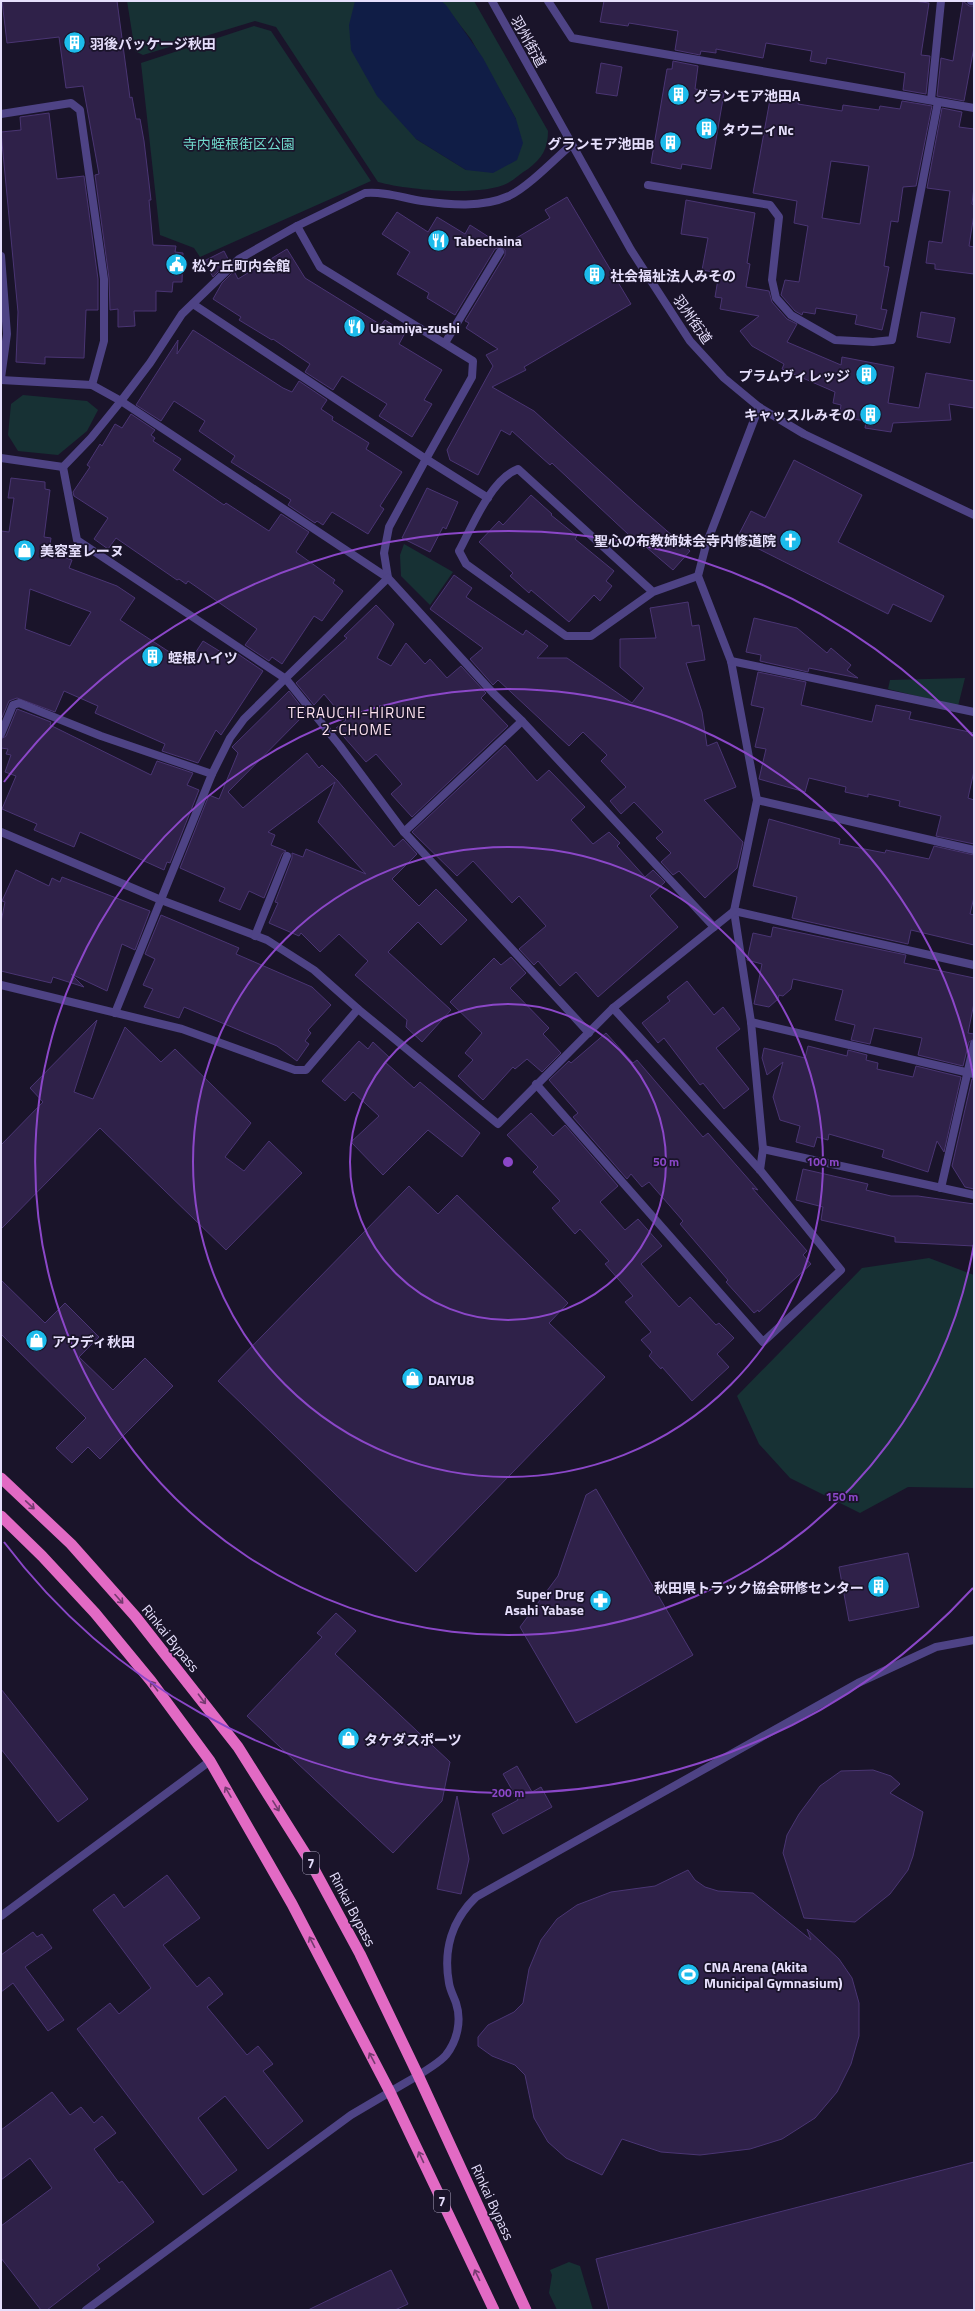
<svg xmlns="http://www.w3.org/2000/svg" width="975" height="2311" font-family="'Titillium Web','Noto Sans JP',sans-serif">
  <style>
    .green { fill: #173134 }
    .water { fill: #101d46 }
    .building { fill: #2f2149; stroke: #4a3573; fill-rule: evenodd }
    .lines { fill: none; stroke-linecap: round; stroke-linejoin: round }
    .minor { stroke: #4e4385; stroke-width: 8 }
    .tertiary { stroke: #4e4385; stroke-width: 8 }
    .trunk { stroke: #e26ac4; stroke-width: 11 }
    .oneway { stroke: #743b6f }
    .ring { fill: none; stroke: #8b47c8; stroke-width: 2 }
    .labels { text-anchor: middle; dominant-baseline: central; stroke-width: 3.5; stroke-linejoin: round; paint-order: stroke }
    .shield { fill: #1a142a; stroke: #a9a2bd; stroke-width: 1 }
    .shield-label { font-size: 13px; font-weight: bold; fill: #e6dffc }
    .street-label { font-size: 14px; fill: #e6dffc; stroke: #1a142a }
    .poi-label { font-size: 14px; font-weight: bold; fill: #e6dffc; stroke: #1a142a; text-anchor: start }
    .park-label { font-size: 14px; fill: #70d8cb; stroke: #1a142a }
    .neighbourhood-label { font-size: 15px; letter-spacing: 1px; fill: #fce1ef; stroke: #1a142a }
    .centre { fill: #8b47c8; stroke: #1a142a; stroke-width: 2 }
    .ring-label { font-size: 12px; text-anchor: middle; font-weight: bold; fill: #8b47c8; stroke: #1a142a; stroke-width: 3.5; stroke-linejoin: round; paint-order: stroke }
  </style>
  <rect width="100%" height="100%" fill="#1a142a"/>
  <g class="green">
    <path d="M127 1H355L416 139 466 170 516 119 471 39 441 1H474L548 131C548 149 542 158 528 169 521 173 515 179 508 183 482 197 407 190 378 182L276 27 255 21 143 55 135 51Z"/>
    <path d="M254 26 271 31 371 181 200 257 194 248 160 235 141 63Z"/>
    <path d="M23 395 87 401 98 410 87 431 58 455 18 451 8 435 11 404Z"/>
    <path d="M404 544 453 572 430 605 401 576 400 555Z"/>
    <path d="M965 678 958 706 888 689 890 680Z"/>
    <path d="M929 1258 974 1275V1488L908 1487 860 1513 790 1478 759 1444 737 1396 862 1268Z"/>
    <path d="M569 2262 580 2266 593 2310H557L549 2293 552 2275 550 2270Z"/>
  </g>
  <path class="water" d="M355 1H441L446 5 483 58 516 119 523 143 517 160 493 173 466 170 416 139 377 96 351 50 349 25Z"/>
  <g class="building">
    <path d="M2 1H117L130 98 132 97 136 119H140L144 141 151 200H149L153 245 176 246 175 252 183 253 182 282H173L172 292 156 291V311H134L135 326 118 327V309L110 310 109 278 95 175 99 174 83 86 66 88 59 37 7 43Z"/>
    <path d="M604 1H914L929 3 921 55 930 56 926 94 903 90 905 73 827 58 826 64 810 61 812 51 766 43 763 58 716 49V53L701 51 700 55 675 50 678 31 629 23 628 26 600 22Z"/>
    <path d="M963 1 969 6H974V47L964 101 937 96 941 58 953 61Z"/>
    <path d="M673 61 698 66 695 89 724 93 711 169 682 164 681 169 651 163 667 69H672Z"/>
    <path d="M601 63 622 67 617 96 596 93Z"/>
    <path d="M771 94 799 99 798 104 842 111 843 105 879 110 880 106 900 109 902 101 932 106 916 186 903 187 898 222 891 221 884 266 889 267 881 309 887 310 882 330 855 324 857 315 816 308 815 314 803 312 802 315 795 311 781 295 785 280 799 282 808 226 794 223 797 201 753 193ZM831 161 869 166 860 224 822 218Z"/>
    <path d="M942 108 962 112 959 127 974 129V187L972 204 974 205V214L969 246 974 247V274L935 269V264L926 263 929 241 942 243 950 191 927 188Z"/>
    <path d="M49 113 57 179 84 176 98 279V310H86L84 358 45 357V364L16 362 18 312 1 132 21 130 20 117Z"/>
    <path d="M567 197 631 304 536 360 524 367 526 370 492 387 534 411 635 503 690 551 673 570 646 547 644 549 552 463 550 465 512 431 510 435 501 430 478 475 450 460 447 450 493 366 486 355 498 349 466 328 469 323 465 321 505 255V250L500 247 495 249 455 315 427 298 429 293 397 274 410 252 382 234 397 212 428 232 437 217 465 234 470 225 503 246 550 218 545 210Z"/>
    <path d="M686 200 755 213 747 263 750 264 746 287 769 291 772 302 787 319 797 324 787 342 841 365 842 357 894 367 888 403 919 408 926 373 974 381V408L949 404 951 420 893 423 891 432 865 428 866 421 853 419 854 415 840 412 841 405 833 403 835 392 782 369 784 364 752 346 740 331 759 316 720 309 722 298 715 297 719 273 702 270 708 238 681 234Z"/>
    <path d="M287 249 305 278 381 325 385 320 405 333 399 344 442 370 424 400 432 404 412 437 379 416 387 404 342 376 333 390 305 372 310 364 273 339 272 340 239 320 241 317 213 299 222 283 234 271 238 279Z"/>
    <path d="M224 251 229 261 213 277 204 261Z"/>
    <path d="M921 312 955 318 950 343 917 337Z"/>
    <path d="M193 330 283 388 292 392 299 381 327 400 321 409 333 417 332 420 369 443 366 449 402 472 380 506 384 509 368 534 332 512 323 525 317 521 315 523 288 505 291 500 231 462 235 456 199 431 205 421 174 401 161 421 136 405 178 340 177 354Z"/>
    <path d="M131 414 155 430 151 435 155 438 153 441 181 459 173 470 224 505 226 503 269 531 281 514 309 532 296 552 335 580 333 583 343 591 322 621 314 616 282 664 272 657 269 661 245 645 257 629 188 581 186 584 179 579 177 580 116 538 108 549 94 539 108 518 74 496 73 492 90 467 87 465 100 444 102 446 115 424 122 428Z"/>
    <path d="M794 460 862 495 838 542 944 596 931 622 893 604 888 614 737 538 751 511 765 518Z"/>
    <path d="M11 478 45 482V489L50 490 44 537 51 538 49 552 72 560 69 568 117 586 135 598 120 620 188 664 203 641 234 660 238 654 263 671 221 735 216 730 198 763 162 751 165 744 95 713 98 706 64 691 55 712 17 698 9 701 1 720V531L9 532 14 498H8ZM30 589 91 612 70 646 25 629Z"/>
    <path d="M427 488 458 502 446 529 443 527 430 552 402 538Z"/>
    <path d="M531 495 552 514 551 515 577 536 575 539 614 571 606 581 612 586 600 601 594 595 569 622 531 590 529 593 510 576 513 573 479 542 499 521 503 525Z"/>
    <path d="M454 575 472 588 466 597 523 635 526 630 548 646 537 658H567L632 703 644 688 620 667V639L656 638 650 608 688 602 692 626 699 625 705 660 686 663 702 712 707 746 717 742 736 787 704 800 743 842 737 868 705 898 679 871 673 875 661 862 671 853 656 838 663 832 634 802 621 814 610 801 626 787 601 761 607 755 583 732 569 746 498 680 493 685 470 659 483 648 430 609Z"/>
    <path d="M376 605 394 624 377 658 391 666 406 643 425 664 430 659 447 678 461 666 486 693 481 698 508 726 412 817 391 794 402 784 376 754 366 762 336 728 346 720 324 694 314 705 296 683 347 638 344 636Z"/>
    <path d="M754 618 797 628 827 653 831 648 851 665 847 670 858 678 809 668 808 672 760 661 761 655 746 652Z"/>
    <path d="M758 672 806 682 801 705 872 722 876 705 911 712 909 719 974 733V771L968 798 974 800V844L936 836 941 816 899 806 900 801 868 794V797L845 792 846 787 809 778 805 792 759 779 766 749 755 747 764 708 751 705Z"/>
    <path d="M289 691 306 713 228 792 243 808 307 753 319 768 322 765 337 780 394 847 403 839 417 854 392 879 419 906 436 889 467 920 441 945 418 922 388 952 451 1010 422 1042 406 1027 407 1020 355 975 368 961 339 934 320 952 301 933 299 936 269 923 278 903 275 902 292 858V853L303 857 306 849 366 874 318 822 335 782 268 832 275 835 271 845 286 851 282 854 264 898 249 891 240 910 219 901 225 888 180 868 209 795 219 799 238 753 232 747Z"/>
    <path d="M17 709 51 722 50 725 151 775 157 761 193 773 187 785 199 790 170 863 167 862 164 870 80 832 74 847 34 830 37 824 2 809 16 776 5 772 11 755 6 754 8 749 1 748V739L6 736Z"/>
    <path d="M505 745 537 781 549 770 585 807 571 820 593 844 609 832 620 843 617 846 645 877 653 870 665 882 650 896 678 927 598 997 576 972 560 986 538 961 534 965 519 949 546 926 519 896 512 903 473 861 457 876 412 832Z"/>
    <path d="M769 819 840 839 839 844 885 853 886 850 929 859 934 846 974 855V897L970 914 974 915V945L911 930 908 944 792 918 797 897 753 886Z"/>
    <path d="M16 870 49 886 52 878 60 882 62 877 150 911 135 950 122 944 107 991 71 974 84 987 53 977 51 983 1 971V922L5 902 2 901Z"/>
    <path d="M161 915 239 948 236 954 312 987 331 1005 308 1030 311 1033 305 1041 309 1044 297 1061 277 1046 184 1007 179 1018 144 1007 153 989 143 985 155 959 145 954Z"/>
    <path d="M773 927 906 955 904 963 974 978V1003L968 1033 974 1034V1039L969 1042 963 1066 918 1055 922 1038 874 1028 870 1044 851 1040 855 1025 835 1020 843 990 793 979 791 989 783 996 779 995 778 999 769 1007 754 1004 762 964 747 960 753 933 771 937Z"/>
    <path d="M511 957 526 973 510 988 549 1028 543 1034 561 1053 542 1072 527 1059 515 1069 513 1067 483 1100 458 1076 473 1060 465 1053 482 1033 450 1002 494 958 501 965Z"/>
    <path d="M687 981 714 1015 723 1007 740 1029 716 1048 749 1089 724 1109 703 1083 700 1085 664 1038 658 1043 642 1023 670 1001 667 997Z"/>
    <path d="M97 1020 74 1092 93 1099 125 1027 161 1062 175 1049 251 1123 225 1157 244 1171 269 1141 302 1173 226 1250 100 1128 1 1229V1145L43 1102 30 1088Z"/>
    <path d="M606 1033 633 1063 637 1060 703 1137 708 1133 758 1190 752 1188 807 1251 803 1255 811 1264 759 1312 758 1310 754 1313 726 1282 728 1280 680 1224 683 1221 649 1182 642 1187 631 1174 627 1179 573 1117 578 1113 549 1080 569 1061 571 1063Z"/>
    <path d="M359 1041 368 1049 373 1042 390 1058 385 1062 414 1088 420 1082 480 1133 462 1157 428 1130 383 1175 351 1142 379 1116 353 1092 345 1101 322 1081Z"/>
    <path d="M808 1046 847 1056 848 1050 867 1055 866 1060 878 1063 877 1069 913 1077 916 1066 961 1077 944 1152 937 1141 928 1172 882 1157 884 1150 829 1134 828 1140 817 1137 814 1147 796 1142 800 1126 780 1120 773 1097 783 1062 767 1075 762 1058 764 1048 805 1058Z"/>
    <path d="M972 1079H974V1189L965 1187 952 1166Z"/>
    <path d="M531 1113 553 1136 565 1125 618 1186 600 1202 625 1230 638 1219 662 1246 641 1264 679 1307 690 1297 716 1325 719 1323 734 1338 717 1354 729 1367 692 1401 662 1367 661 1369 649 1356 652 1352 641 1340 651 1332 625 1302 633 1296 605 1264 609 1261 580 1229 575 1234 552 1208 560 1201 533 1172 538 1167 507 1135Z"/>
    <path d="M803 1169 868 1184 866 1190 891 1196H918L974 1204V1246L895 1242V1237L821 1220 823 1207 796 1200Z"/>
    <path d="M409 1186 438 1214 457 1195 568 1303 549 1323 605 1377 416 1572 218 1381Z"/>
    <path d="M1 1280 45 1323 65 1303 99 1337 79 1357 113 1390 145 1358 173 1386 100 1459 88 1447 72 1463 56 1448 86 1418 1 1334Z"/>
    <path d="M596 1489 693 1655 576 1723 520 1627 558 1576 586 1495Z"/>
    <path d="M908 1553 919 1607 849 1621 839 1567Z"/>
    <path d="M336 1613 356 1631 335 1654 450 1762 442 1801 393 1853 247 1716 322 1637 317 1633Z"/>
    <path d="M1 1689 88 1799 58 1822 1 1749Z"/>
    <path d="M517 1766 532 1792 541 1787 552 1807 503 1834 492 1814 518 1800 503 1774Z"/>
    <path d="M873 1770 891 1776 900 1784 890 1793 923 1812 913 1856 908 1870 890 1894 855 1922 804 1918 783 1853 787 1835 799 1814 820 1786 841 1771Z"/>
    <path d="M457 1796 469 1859 461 1894 437 1889Z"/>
    <path d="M688 1870 695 1880 705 1887 718 1891 753 1893 811 1940 807 1929 839 1959 852 1978 859 2003V2036L851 2064 837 2092 815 2118 782 2139 750 2149 700 2155 661 2152 622 2139 602 2175 566 2158 548 2142 534 2118 525 2075 515 2065 492 2056 478 2046V2037L488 2025 514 2012 523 2003 529 1969 541 1940 557 1919 577 1905 611 1892 655 1886Z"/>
    <path d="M167 1875 200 1918 163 1945 197 1987 209 1977 223 1994 207 2007 247 2055 258 2046 273 2064 263 2071 303 2121 268 2149 225 2096 198 2118 237 2170 203 2195 77 2029 110 2003 119 2014 151 1988 93 1910 114 1894 124 1908Z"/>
    <path d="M33 1932 37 1937 42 1934 52 1948 25 1967 64 2020 48 2031 13 1983 1 1992V1955Z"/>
    <path d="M52 2092 70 2115 81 2107 94 2123 102 2116 116 2133 94 2149 119 2183 122 2181 154 2222 97 2265 100 2269 47 2310H41L1 2258V2226L52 2188 30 2158 1 2180V2130Z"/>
    <path d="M974 2162V2310H609L596 2259Z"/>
    <path d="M391 2270 408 2304 395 2310H308Z"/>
  </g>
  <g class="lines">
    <g class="minor">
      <path d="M548 1 572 38 974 108"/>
      <path d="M971 1H974"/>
      <path d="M931 100 941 1"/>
      <path d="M1 114 71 103 80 110 104 279V341L92 385 1 380"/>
      <path d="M648 185 770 205 779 217 772 280 776 298 791 315 835 340 873 342 892 340 938 102"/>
      <path d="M1 256 7 334 1 378"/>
      <path d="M193 304 426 459 472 377 473 361 320 267 297 226"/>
      <path d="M445 343 500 252"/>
      <path d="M92 385 121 401 388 578 493 693 522 721 714 927"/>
      <path d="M759 407 706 545 698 576 731 661 757 800 734 911 751 1022 763 1149 760 1170"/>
      <path d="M1 458 63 467"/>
      <path d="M63 467 77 540 286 679 340 746 404 832 589 1033"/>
      <path d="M63 467 91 438 121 401 150 363 182 314 239 259 297 226 365 193C384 191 403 198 422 201 450 205 482 208 509 196 528 187 555 159 572 144"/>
      <path d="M388 578 384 553 389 527 426 459 488 498"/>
      <path d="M653 592 591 636H566L466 564 459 551C472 527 491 479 518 469L653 592 698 576"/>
      <path d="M731 661 974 712"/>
      <path d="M1 734 13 705 19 703 101 736 212 774"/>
      <path d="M757 800 974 850"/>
      <path d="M1 832 161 900 267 940 314 970 358 1009"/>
      <path d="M404 832 522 721"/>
      <path d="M734 911 974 965"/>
      <path d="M255 936 287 856"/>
      <path d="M1 985 182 1029 295 1070H306L358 1009 498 1124 613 1008 734 911"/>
      <path d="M115 1013 212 774 230 738 244 719 388 578"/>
      <path d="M751 1022 974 1074"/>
      <path d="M536 1084 763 1342 841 1270 760 1170 613 1008"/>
      <path d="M763 1149 974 1195"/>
      <path d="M941 1188 974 1044"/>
      <path d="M1 1916 210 1761"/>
      <path d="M86 2310 351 2115 390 2092"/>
    </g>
    <g class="tertiary">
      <path d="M492 1 631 250 690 341 724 378 759 407 804 434 974 515"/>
      <path d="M390 2092C404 2083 436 2067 446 2055 457 2041 462 2021 456 2003 454 1997 450 1990 449 1983 443 1950 452 1920 476 1897L858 1683 936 1647 974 1640"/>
    </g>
    <g class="trunk">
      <path d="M1 1478 71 1544 135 1616 238 1747 308 1858 360 1954 418 2075 526 2310"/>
      <path d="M1 1516 42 1556 95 1613 151 1681 210 1761 292 1904 390 2092 494 2310"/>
    </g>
  </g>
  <defs><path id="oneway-shaft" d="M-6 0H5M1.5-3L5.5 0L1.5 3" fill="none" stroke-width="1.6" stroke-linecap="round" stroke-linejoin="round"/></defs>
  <g class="oneway">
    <use href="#oneway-shaft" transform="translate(30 1505) rotate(43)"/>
    <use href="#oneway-shaft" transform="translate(119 1599) rotate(48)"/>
    <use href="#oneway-shaft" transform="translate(154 1686) rotate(-127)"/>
    <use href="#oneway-shaft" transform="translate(202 1699) rotate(53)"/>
    <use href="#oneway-shaft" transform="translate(228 1792) rotate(-120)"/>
    <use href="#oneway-shaft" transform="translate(276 1806) rotate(58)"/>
    <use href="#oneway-shaft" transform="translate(312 1942) rotate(-117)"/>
    <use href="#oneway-shaft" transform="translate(372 2058) rotate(-118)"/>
    <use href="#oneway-shaft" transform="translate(421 2157) rotate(-115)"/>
    <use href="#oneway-shaft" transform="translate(477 2275) rotate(-116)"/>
  </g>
  <g class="ring">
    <circle cx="508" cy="1162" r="158"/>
    <circle cx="508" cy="1162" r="315"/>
    <path d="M974 1244A473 473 0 1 1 974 1080"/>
    <path d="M973 1588A631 631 0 0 1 4 1542M4 782A631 631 0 0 1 973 736"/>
  </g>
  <defs>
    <symbol id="building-disc" viewBox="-11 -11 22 22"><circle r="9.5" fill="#1cbbeb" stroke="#1a142a"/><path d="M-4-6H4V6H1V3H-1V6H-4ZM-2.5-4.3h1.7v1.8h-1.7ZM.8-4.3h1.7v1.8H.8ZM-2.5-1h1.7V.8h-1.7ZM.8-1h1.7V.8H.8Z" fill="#fff"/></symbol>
    <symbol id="restaurant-disc" viewBox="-11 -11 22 22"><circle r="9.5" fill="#1cbbeb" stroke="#1a142a"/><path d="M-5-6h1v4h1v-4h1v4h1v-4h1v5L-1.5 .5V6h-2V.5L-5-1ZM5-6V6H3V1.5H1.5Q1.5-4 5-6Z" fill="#fff"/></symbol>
    <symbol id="civic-disc" viewBox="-11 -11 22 22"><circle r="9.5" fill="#1cbbeb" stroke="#1a142a"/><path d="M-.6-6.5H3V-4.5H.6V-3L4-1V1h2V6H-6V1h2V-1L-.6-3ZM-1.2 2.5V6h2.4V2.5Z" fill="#fff"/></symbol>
    <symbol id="church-disc" viewBox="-11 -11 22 22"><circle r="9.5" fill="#1cbbeb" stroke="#1a142a"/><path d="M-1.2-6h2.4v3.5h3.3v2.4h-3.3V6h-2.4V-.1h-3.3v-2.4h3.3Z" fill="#fff"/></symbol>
    <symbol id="shop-disc" viewBox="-11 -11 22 22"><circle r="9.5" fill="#1cbbeb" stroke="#1a142a"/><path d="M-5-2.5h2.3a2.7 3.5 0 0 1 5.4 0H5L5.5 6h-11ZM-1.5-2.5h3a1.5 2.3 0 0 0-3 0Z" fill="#fff"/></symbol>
    <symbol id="pharmacy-disc" viewBox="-11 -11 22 22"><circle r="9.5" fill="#1cbbeb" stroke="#1a142a"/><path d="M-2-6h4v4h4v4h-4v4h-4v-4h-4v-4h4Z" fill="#fff"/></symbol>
    <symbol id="stadium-disc" viewBox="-11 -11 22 22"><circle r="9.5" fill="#1cbbeb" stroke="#1a142a"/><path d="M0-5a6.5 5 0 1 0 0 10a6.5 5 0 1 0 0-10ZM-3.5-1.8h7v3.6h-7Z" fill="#fff"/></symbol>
  </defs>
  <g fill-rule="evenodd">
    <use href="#building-disc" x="62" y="30" width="25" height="25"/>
    <use href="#building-disc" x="666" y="82" width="25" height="25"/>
    <use href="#building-disc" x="694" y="116" width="25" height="25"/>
    <use href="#building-disc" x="658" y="130" width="25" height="25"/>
    <use href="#restaurant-disc" x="426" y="228" width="25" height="25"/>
    <use href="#civic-disc" x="164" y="252" width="25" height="25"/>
    <use href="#building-disc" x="582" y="262" width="25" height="25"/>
    <use href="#restaurant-disc" x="342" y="314" width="25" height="25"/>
    <use href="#building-disc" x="854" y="362" width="25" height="25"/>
    <use href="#building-disc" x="858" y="402" width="25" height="25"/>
    <use href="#church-disc" x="778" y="528" width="25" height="25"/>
    <use href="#shop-disc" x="12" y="538" width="25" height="25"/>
    <use href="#building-disc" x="140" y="644" width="25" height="25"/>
    <use href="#shop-disc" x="24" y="1328" width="25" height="25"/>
    <use href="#shop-disc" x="400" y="1366" width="25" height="25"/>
    <use href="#building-disc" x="866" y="1574" width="25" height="25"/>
    <use href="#pharmacy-disc" x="588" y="1588" width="25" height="25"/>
    <use href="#shop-disc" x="336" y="1726" width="25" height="25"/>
    <use href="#stadium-disc" x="676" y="1962" width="25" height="25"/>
  </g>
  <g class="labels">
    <g class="shield">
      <rect x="303" y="1852" width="16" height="22" rx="3"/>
      <rect x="434" y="2190" width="16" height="22" rx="3"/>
    </g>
    <g class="shield-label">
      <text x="311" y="1863">7</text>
      <text x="442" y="2201">7</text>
    </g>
    <g class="street-label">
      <text transform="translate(529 41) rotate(61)">羽州街道</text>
      <text transform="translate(693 319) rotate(55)">羽州街道</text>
      <text transform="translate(171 1638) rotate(51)">Rinkai Bypass</text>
      <text transform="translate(353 1909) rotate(62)">Rinkai Bypass</text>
      <text transform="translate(493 2202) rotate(65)">Rinkai Bypass</text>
    </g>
    <g class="poi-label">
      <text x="90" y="43">羽後パッケージ秋田</text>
      <text x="694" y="95">グランモア池田A</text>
      <text x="722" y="129">タウニィNc</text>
      <text x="654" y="143" text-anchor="end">グランモア池田B</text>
      <text x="454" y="240">Tabechaina</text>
      <text x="192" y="265">松ケ丘町内会館</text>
      <text x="610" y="275">社会福祉法人みその</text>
      <text x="370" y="327">Usamiya-zushi</text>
      <text x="850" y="375" text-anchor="end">プラムヴィレッジ</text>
      <text x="856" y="414" text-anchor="end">キャッスルみその</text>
      <text x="776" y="540" text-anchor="end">聖心の布教姉妹会寺内修道院</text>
      <text x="40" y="550">美容室レーヌ</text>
      <text x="168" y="657">蛭根ハイツ</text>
      <text x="52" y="1341">アウディ秋田</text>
      <text x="428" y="1379">DAIYU8</text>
      <text x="864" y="1587" text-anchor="end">秋田県トラック協会研修センター</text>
      <text x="584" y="1593" text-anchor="end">Super Drug<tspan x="584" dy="16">Asahi Yabase</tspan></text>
      <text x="364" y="1739">タケダスポーツ</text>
      <text x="704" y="1966">CNA Arena (Akita<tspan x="704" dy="16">Municipal Gymnasium)</tspan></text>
    </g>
    <g class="park-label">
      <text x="239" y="143">寺内蛭根街区公園</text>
    </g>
    <g class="neighbourhood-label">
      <text x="357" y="712">TERAUCHI-HIRUNE<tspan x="357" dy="17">2-CHOME</tspan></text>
    </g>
  </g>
  <circle cx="508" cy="1162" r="6" class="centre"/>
  <g class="ring-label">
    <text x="666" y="1166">50 m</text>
    <text x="823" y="1166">100 m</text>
    <text x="842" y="1501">150 m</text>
    <text x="508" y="1797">200 m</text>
  </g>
  <rect width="975" height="2311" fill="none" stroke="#e6dffc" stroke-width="4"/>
</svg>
